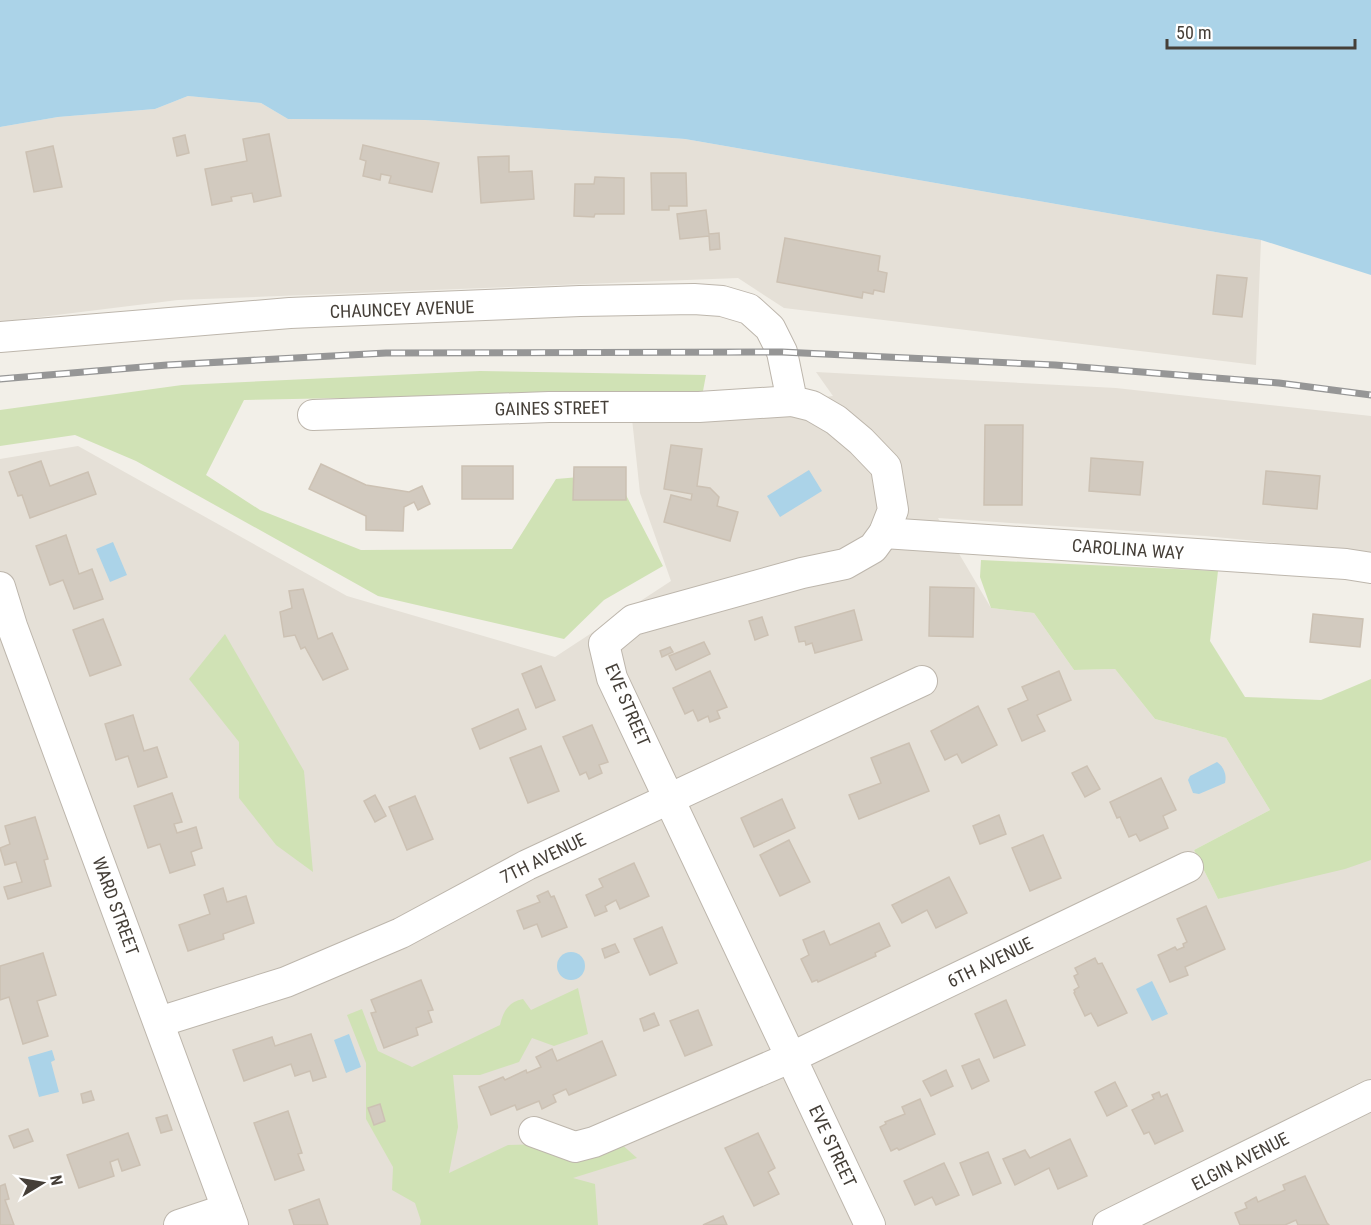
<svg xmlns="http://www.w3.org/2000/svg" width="1371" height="1225" font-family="'Roboto Condensed',sans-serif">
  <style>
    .residential { fill: #e5e0d7 }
    .green { fill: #d0e2b5 }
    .water { fill: #abd3e8 }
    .building { fill: #d2cabf; stroke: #ccc1b3; stroke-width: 1.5 }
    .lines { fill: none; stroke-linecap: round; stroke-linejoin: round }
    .minor-casing { stroke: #bdb6ac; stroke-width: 32 }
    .minor { stroke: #fff; stroke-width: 30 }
    .rail-casing { stroke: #969696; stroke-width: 7 }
    .rail { stroke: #fff; stroke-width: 4.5; stroke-dasharray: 14; stroke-linecap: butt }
    .labels { text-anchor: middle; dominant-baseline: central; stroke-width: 4.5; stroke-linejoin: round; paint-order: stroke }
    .street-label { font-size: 18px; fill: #453f38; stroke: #fff }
  </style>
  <rect width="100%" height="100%" fill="#f2efe8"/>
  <g class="residential">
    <path d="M188 96 261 103 288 119 425 120 685 139 1261 240 1256 365 784 308 738 278 178 300 0 322V127L58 117 155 109Z"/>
    <path d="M816 372 1116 388 1371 416V552L1205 536 938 518 991 608 1034 613 1074 670 1115 669 1155 719 1226 738 1270 810 1194 850 1218 899 1371 858V1225H0V459L78 446 347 596 555 657 671 581 640 493 632 419 833 396Z"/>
  </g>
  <g class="green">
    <path d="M480 371 706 375 703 391 244 400 206 475 260 510 361 550 512 549 556 479 615 474 663 566 604 600 564 639 378 596 136 461 75 435 0 446V410L182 385Z"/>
    <path d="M981 560 1218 571 1210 641 1245 697 1321 700 1371 679V860L1345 869 1218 899 1194 850 1270 810 1226 738 1155 719 1115 669 1074 670 1034 613 991 608 980 577Z"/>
    <path d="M225 634 304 771 313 872 276 845 239 798V742L189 679Z"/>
    <path d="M578 988 588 1034 554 1046 532 1038 519 1062 480 1075H453L458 1127 449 1173 508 1145 619 1142 637 1158 573 1178 595 1184 598 1225H420L421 1221 415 1203 392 1190 393 1167 366 1119V1063L347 1015 362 1009 378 1051 412 1067 500 1025C503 1012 508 1002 523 999L531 1010Z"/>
  </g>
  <g class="water">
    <path d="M0 0H1371V275L1261 240 685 139 425 120 288 119 261 103 188 96 155 109 58 117 0 127Z"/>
    <path d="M809 470 822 491 780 517 767 496Z"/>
    <path d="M113 542 127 575 110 582 96 549Z"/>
    <path d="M1217 762C1224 767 1227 775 1225 783L1199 794 1193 793 1188 780 1190 776Z"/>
    <circle cx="571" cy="966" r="14"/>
    <path d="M1152 981 1168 1014 1152 1021 1136 989Z"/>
    <path d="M349 1034 361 1067 346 1073 334 1040Z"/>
    <path d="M52 1050 55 1060 51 1062 59 1092 39 1097 28 1057Z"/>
  </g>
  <g class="building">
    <path d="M269 134 281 196 254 202 252 193 231 197 232 201 212 205 205 169 247 161 243 139Z"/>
    <path d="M185 135 189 153 177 156 173 138Z"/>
    <path d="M363 145 439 163 432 192 389 183 391 176 381 174 380 180 363 176 366 161 360 159Z"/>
    <path d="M53 146 62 187 34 192 26 152Z"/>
    <path d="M509 156V172L532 171 534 199 481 203 478 157Z"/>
    <path d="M651 173H686L687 206H669V210H652Z"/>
    <path d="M595 177 624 178V214H595L594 217 574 216 575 184H594Z"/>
    <path d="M706 210 709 234 719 233 720 249 710 250 709 236 680 239 677 214Z"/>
    <path d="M785 238 880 256 878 271 887 273 884 292 874 290 873 294 863 292 862 298 777 282Z"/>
    <path d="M1217 275 1247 278 1242 317 1213 314Z"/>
    <path d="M985 425H1023L1022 505H984Z"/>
    <path d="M671 445 702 449 697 486 710 488 719 497 717 506 738 512 730 541 664 522 671 495 691 500 692 494 664 489Z"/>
    <path d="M1091 458 1143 462 1140 495 1089 491Z"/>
    <path d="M41 461 50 486 88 472 96 494 30 518 22 495 18 496 9 472Z"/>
    <path d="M321 464 366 485 409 492 422 486 430 504 418 510 414 502 404 507 403 531 366 530V516L309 489Z"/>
    <rect x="462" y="466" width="51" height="33"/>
    <path d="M574 467H626V500H573Z"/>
    <path d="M1266 471 1320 476 1317 509 1263 504Z"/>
    <path d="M66 535 79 574 92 569 103 599 74 609 63 580 50 585 36 546Z"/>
    <path d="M930 587 974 588 973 637 929 636Z"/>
    <path d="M303 589 318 639 332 633 348 669 323 680 305 647 301 649 295 635 284 637 280 612 292 608 289 591Z"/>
    <path d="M854 610 862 640 815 653 812 643 806 645 805 641 799 642 795 627Z"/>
    <path d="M1313 614 1363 619 1360 647 1310 642Z"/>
    <path d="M762 617 768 635 755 640 749 621Z"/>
    <path d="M103 619 121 665 90 676 73 630Z"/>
    <path d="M704 642 710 654 676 670 669 656Z"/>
    <path d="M670 647 673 652 662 657 660 651Z"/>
    <path d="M541 666 555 700 536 708 522 674Z"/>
    <path d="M710 671 727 707 717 711 720 718 710 722 708 716 698 721 693 710 685 714 673 688Z"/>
    <path d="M1059 671 1071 700 1037 715 1045 731 1022 741 1008 709 1028 700 1022 687Z"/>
    <path d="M978 706 997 745 962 763 957 754 945 760 931 731Z"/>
    <path d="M518 709 526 729 480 749 472 729Z"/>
    <path d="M133 715 144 751 157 747 167 777 138 787 128 756 116 760 105 724Z"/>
    <path d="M592 725 608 762 599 765 602 773 589 779 586 772 580 775 563 737Z"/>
    <path d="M909 743 929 791 859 819 849 795 881 783 871 758Z"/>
    <path d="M541 746 559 791 528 803 510 758Z"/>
    <path d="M1087 766 1100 789 1085 797 1072 773Z"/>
    <path d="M1161 778 1176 810 1163 816 1168 828 1140 841 1136 834 1129 837 1120 817 1117 818 1110 802Z"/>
    <path d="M172 793 182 822 174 824 177 833 196 827 202 848 191 852 195 865 170 873 160 844 148 848 134 806Z"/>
    <path d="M375 795 386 816 375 822 364 801Z"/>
    <path d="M415 796 433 839 407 850 389 807Z"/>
    <path d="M782 799 795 828 754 847 741 818Z"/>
    <path d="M999 815 1006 834 980 844 973 826Z"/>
    <path d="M35 817 48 859 44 860 51 886 8 899 4 887 22 882 16 862 5 865 0 848 10 844 5 826Z"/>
    <path d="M1043 835 1061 878 1030 891 1012 848Z"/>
    <path d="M789 840 810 882 780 896 760 855Z"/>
    <path d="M634 863 649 896 620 909 616 900 605 906 607 911 595 916 586 895 603 887 599 879Z"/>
    <path d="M949 877 967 913 936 928 927 910 902 923 892 905Z"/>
    <path d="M223 888 227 902 246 896 254 923 223 934 224 939 188 951 179 925 210 914 204 895Z"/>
    <path d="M548 891 551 897 554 896 567 927 542 937 537 924 524 929 517 911 540 902 537 896Z"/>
    <path d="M1206 906 1225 949 1185 967 1188 975 1170 982 1158 955 1175 947 1177 950 1184 947 1183 944 1187 942 1177 919Z"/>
    <path d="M879 923 890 946 875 953 876 956 818 982 817 980 812 982 801 959 809 955 803 940 824 931 830 945Z"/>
    <path d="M662 927 677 963 650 975 634 939Z"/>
    <path d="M615 944 619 952 605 958 602 949Z"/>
    <path d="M43 953 56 995 37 1001 48 1036 23 1044 9 997 0 1000V966Z"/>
    <path d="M1095 958 1098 964 1102 963 1127 1013 1098 1026 1091 1013 1085 1016 1074 993 1075 992 1074 990 1079 987 1074 976 1078 974 1075 968Z"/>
    <path d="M421 980 433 1010 428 1011 432 1022 416 1028 418 1035 384 1048 371 1013 376 1012 371 1000Z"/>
    <path d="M1006 1000 1025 1045 994 1058 975 1014Z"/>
    <path d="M698 1010 712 1045 685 1056 670 1021Z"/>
    <path d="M654 1013 659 1025 644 1031 640 1019Z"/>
    <path d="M311 1034 326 1077 313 1081 310 1071 295 1076 291 1064 244 1081 233 1050 272 1037 275 1046Z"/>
    <path d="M602 1041 616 1075 569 1095 566 1089 553 1095 556 1102 542 1109 539 1101 517 1110 515 1105 491 1115 479 1087 503 1077 505 1080 526 1070 527 1073 541 1067 536 1057 552 1049 557 1061Z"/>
    <path d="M979 1059 989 1081 972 1089 962 1066Z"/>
    <path d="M946 1070 953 1086 931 1096 923 1081Z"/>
    <path d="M1115 1082 1127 1106 1107 1116 1095 1092Z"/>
    <path d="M91 1091 94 1100 83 1103 81 1094Z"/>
    <path d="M1159 1092 1161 1097 1167 1094 1183 1131 1155 1144 1149 1132 1144 1134 1132 1110 1154 1099 1152 1095Z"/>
    <path d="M920 1099 935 1134 899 1150 897 1148 891 1151 880 1127 886 1124 885 1122 905 1114 902 1107Z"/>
    <path d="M380 1104 385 1121 374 1125 368 1108Z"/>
    <path d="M288 1111 302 1153 298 1154 304 1170 275 1180 254 1123Z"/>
    <path d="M167 1115 172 1130 161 1133 156 1118Z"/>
    <path d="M28 1129 33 1141 14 1148 9 1136Z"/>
    <path d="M128 1133 140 1165 122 1171 118 1159 110 1162 114 1176 79 1188 67 1155Z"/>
    <path d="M758 1133 775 1168 768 1172 779 1194 754 1206 725 1148Z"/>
    <path d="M1070 1139 1087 1176 1058 1189 1049 1168 1015 1185 1003 1159 1025 1150 1030 1158Z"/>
    <path d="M988 1152 1001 1183 973 1195 960 1163Z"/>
    <path d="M944 1163 959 1195 936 1205 932 1197 915 1205 904 1181Z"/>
    <path d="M1305 1176 1327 1223 1329 1225H1298L1296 1220 1285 1225H1240L1235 1213 1247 1208 1245 1203 1256 1197 1258 1202 1285 1190 1283 1185Z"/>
    <path d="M5 1184 9 1199 5 1200 14 1225H0V1186Z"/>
    <path d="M319 1199 328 1225H294L289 1210Z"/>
    <path d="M723 1216 727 1225H703Z"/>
  </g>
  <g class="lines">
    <defs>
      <g id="minor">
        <path d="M0 337 290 313 580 301 694 299 722 301 749 309 770 328 782 352 792 401 812 406 836 420 861 441 886 467 893 510 884 533 873 548 845 564 802 573 633 620 604 644 612 678 870 1225"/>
        <path d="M313 415 549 407H699L792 401"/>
        <path d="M884 533 1346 564 1371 568"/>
        <path d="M0 587 12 626 233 1225"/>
        <path d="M159 1022 286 982 401 933 527 865 922 681"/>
        <path d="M534 1132 575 1147 594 1142 792 1057 1188 867"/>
        <path d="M179 1225 227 1209"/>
        <path d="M1108 1225 1371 1095"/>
      </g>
    </defs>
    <use href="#minor" class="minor-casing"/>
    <use href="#minor" class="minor"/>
    <defs>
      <path id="rail" d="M0 379 167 365 386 353 782 352 1055 365 1279 383 1371 395"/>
    </defs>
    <use href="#rail" class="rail-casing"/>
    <use href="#rail" class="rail"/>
  </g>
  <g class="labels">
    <g class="street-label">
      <text transform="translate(402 309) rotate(-2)">CHAUNCEY AVENUE</text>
      <text transform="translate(552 408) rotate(-1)">GAINES STREET</text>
      <text transform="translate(1128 549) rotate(4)">CAROLINA WAY</text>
      <text transform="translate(628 705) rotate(67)">EVE STREET</text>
      <text transform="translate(543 858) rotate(-26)">7TH AVENUE</text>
      <text transform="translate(116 906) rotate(70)">WARD STREET</text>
      <text transform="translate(990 962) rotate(-26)">6TH AVENUE</text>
      <text transform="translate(833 1146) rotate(65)">EVE STREET</text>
      <text transform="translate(1240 1161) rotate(-27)">ELGIN AVENUE</text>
    </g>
  </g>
  <g transform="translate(42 1183) rotate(79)" stroke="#ffffff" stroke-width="4.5" paint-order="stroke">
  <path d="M0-4.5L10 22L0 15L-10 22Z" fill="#453f38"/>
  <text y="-9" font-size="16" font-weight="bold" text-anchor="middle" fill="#453f38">N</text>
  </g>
  <path d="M1167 39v9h188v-9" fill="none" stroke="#453f38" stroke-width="3"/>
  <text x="1176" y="39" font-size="18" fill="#453f38" stroke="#ffffff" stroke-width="4.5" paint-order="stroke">50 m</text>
</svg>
